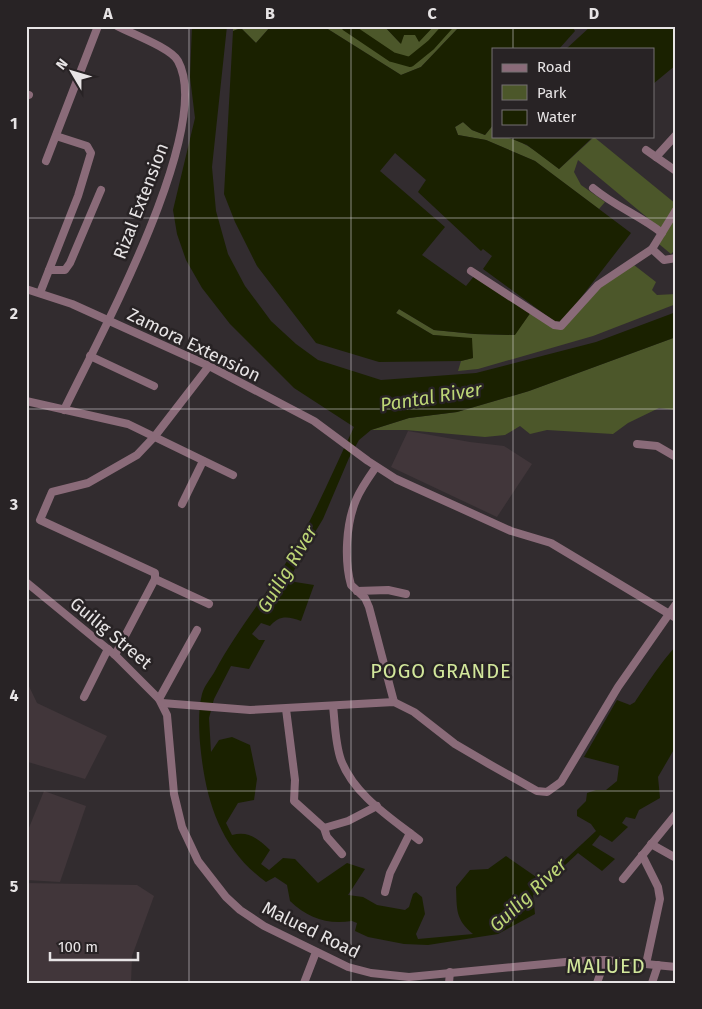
<svg xmlns="http://www.w3.org/2000/svg" width="702" height="1009" font-family="'Fira Sans',sans-serif">
  <style>
    .built { fill: #41363a }
    .green { fill: #4c572a }
    .water { fill: #1a2100 }
    .lines { fill: none; stroke-linecap: round; stroke-linejoin: round }
    .river { stroke: #1a2100; stroke-width: 10 }
    .minor { stroke: #8a6b79; stroke-width: 8 }
    .grid { fill: none; stroke: #e7e4e5; stroke-width: 1; stroke-opacity: 0.55 }
    .labels { text-anchor: middle; dominant-baseline: central; stroke-width: 5; stroke-linejoin: round; paint-order: stroke }
    .street-label { font-size: 18px; fill: #e7e4e5; stroke: #282325 }
    .water-label { font-size: 19px; font-style: italic; fill: #bdd676; stroke: #282325 }
    .quarter-label { font-size: 20px; letter-spacing: 1px; fill: #d2e79b; stroke: #282325 }
    .neatline { fill: none; stroke: #e7e4e5; stroke-width: 2 }
    .grid-label { font-size: 16px; text-anchor: middle; font-weight: bold; fill: #e7e4e5 }
  </style>
  <rect width="100%" height="100%" fill="#322c2f"/>
  <g class="built">
    <path d="M408 431 470 442 504 446 532 464 497 517 391 467Z"/>
    <path d="M26 680 37 703 107 736 85 779 28 762 26 765Z"/>
    <path d="M44 791 86 806 60 882 26 880V835Z"/>
    <path d="M26 883 137 885 154 896 132 956 131 983H26Z"/>
  </g>
  <g class="green">
    <path d="M233 26H271L256 43 241 28 233 31Z"/>
    <path d="M323 26H384L400 43 404 35H416L419 41 434 26H460L421 67 401 75Z"/>
    <path d="M463 122 472 130 485 135 493 125V136C520 136 538 153 559 169L594 137 676 204V208L661 229 578 160 574 172 581 185 605 202 599 209 535 161 486 140 458 135 455 127Z"/>
    <path d="M676 216V249L671 254 659 244Z"/>
    <path d="M634 265 656 282 652 290 657 295 676 294V304L593 336 478 369 458 371 461 361 473 358 471 339 433 335 396 313 399 309 434 330 474 334 514 335 531 312 557 329 600 287Z"/>
    <path d="M676 337V410L659 408 628 423 613 434 547 430 530 434 520 426 505 435 485 437 406 430H371L409 418 457 412 529 391Z"/>
  </g>
  <g class="water">
    <path d="M192 26H227L212 167 216 211 228 254 245 286 271 321 296 344 318 360 381 380 476 373 596 342 676 312V337L529 391 457 412 409 418 371 430 359 440 349 458 323 519 303 552 289 581 314 585 301 621C288 616 279 615 270 626L261 623 252 634 259 640H265L249 669 231 666 214 699 209 718 211 752 219 740 232 737 250 745 257 779 254 800 238 803 226 823 232 835C249 831 257 838 270 850L261 864 269 870 283 858 295 859 318 883 347 863 365 869 348 895 363 897 377 905 405 910 409 907 413 894 416 892 422 897 425 914 416 934 418 939 473 934C455 919 457 909 456 887L470 870 488 869 506 856 542 881 596 831 591 824 577 816V810L586 801 587 793 596 790H606L617 781 619 766 584 757 617 700 630 705 635 702C642 691 668 652 676 647V746L658 777 660 798 639 810 635 819 626 817 622 823 628 827 612 842 600 835 592 845 615 859 602 871 578 853 533 895 535 914 498 934 428 945 404 944 368 937 355 931 357 923 352 921C327 925 308 918 290 901L287 885 275 877 266 882C219 848 205 798 200 743 199 728 198 709 202 694 204 686 211 678 215 671 234 635 260 603 282 569 311 525 331 475 354 427L294 388 230 324 202 288 186 260 177 234 173 210 195 118 190 77Z"/>
    <path d="M271 26H323L401 75 421 67 460 26H572L575 31 559 49H493V125L485 135 472 130 463 122 455 127 458 135 486 140 535 161 631 233 562 322 554 321 483 269 492 256 483 249 481 251 418 192 426 180 395 153 380 171 445 227 422 255 466 286 475 275 531 312 515 335 475 334 434 330 399 309 396 313 433 335 472 338 473 358 461 361 379 362 316 343 257 266 235 222 224 194 233 31 241 28 256 43Z"/>
    <path d="M384 26H434L419 42 415 35H404L401 44Z"/>
    <path d="M591 26H676V65L653 84V49H566Z"/>
    <path d="M505 136H594L559 169 527 145Z"/>
  </g>
  <g class="lines">
    <path class="river" d="M346 26 392 57 410 62 431 45 448 26"/>
    <g class="minor">
      <path d="M26 94 29 95"/>
      <path d="M646 150 676 171"/>
      <path d="M656 157 676 135"/>
      <path d="M46 161 98 26"/>
      <path d="M593 188C616 207 639 215 662 233"/>
      <path d="M652 249 664 260 676 258"/>
      <path d="M49 270 78 196 91 153 87 146 56 136"/>
      <path d="M471 271 554 325 561 326 598 285 652 249 676 210"/>
      <path d="M26 289 72 304 209 366 314 421 368 461 396 479 511 531 551 543 676 618"/>
      <path d="M40 293 49 270H65L70 263 101 190"/>
      <path d="M90 356 154 386"/>
      <path d="M26 401 128 424 233 475"/>
      <path d="M64 410C96 343 215 128 178 61 171 48 132 34 117 26"/>
      <path d="M637 444 657 446 676 457"/>
      <path d="M376 467C369 477 361 488 356 500 346 524 344 560 351 585L365 598 369 607 394 702"/>
      <path d="M182 504 203 461"/>
      <path d="M155 579 209 604"/>
      <path d="M26 582 115 655 159 699 167 715 174 794 182 827 198 861 226 897 240 910 264 926 348 967 371 973 409 977 576 961 605 960 676 967"/>
      <path d="M357 591 388 590 406 594"/>
      <path d="M115 655 155 579V573L40 520 52 492 88 483 137 455 155 436 209 366"/>
      <path d="M84 697 108 649"/>
      <path d="M159 699 197 630"/>
      <path d="M162 703 250 710 394 702 414 712 455 744 489 764 537 791 547 792 561 782 618 687 676 604"/>
      <path d="M333 706C335 723 335 743 341 760 354 795 391 818 419 840"/>
      <path d="M286 709 295 780 294 801 324 828 327 837 342 854"/>
      <path d="M324 828 348 821 377 806"/>
      <path d="M651 844 676 858"/>
      <path d="M642 855 658 887 660 899 646 964"/>
      <path d="M623 879 676 814"/>
      <path d="M385 892 390 873 410 833"/>
      <path d="M304 983 316 952"/>
      <path d="M449 983 450 972"/>
      <path d="M597 983 605 960"/>
      <path d="M652 983 658 965"/>
    </g>
  </g>
  <path class="grid" d="M189 26V983M351 26V983M513 26V49M513 136V983M26 218H676M26 409H676M26 600H676M26 791H676"/>
  <g class="labels">
    <g class="street-label">
      <text transform="translate(141 201) rotate(-69)">Rizal Extension</text>
      <text transform="translate(194 345) rotate(26)">Zamora Extension</text>
      <text transform="translate(111 633) rotate(40)">Guilig Street</text>
      <text transform="translate(311 930) rotate(26)">Malued Road</text>
    </g>
    <g class="water-label">
      <text transform="translate(431 397) rotate(-9)">Pantal River</text>
      <text transform="translate(287 569) rotate(-59)">Guilig River</text>
      <text transform="translate(528 895) rotate(-43)">Guilig River</text>
    </g>
    <g class="quarter-label">
      <text x="441" y="671">POGO GRANDE</text>
      <text x="606" y="966">MALUED</text>
    </g>
  </g>
  <rect width="702" height="1009" fill="none" stroke="#282325" stroke-width="55"/>
  <rect x="492" y="48" width="162" height="90" fill="#282325" stroke="#747072"/>
  <rect x="502" y="64" width="25" height="8" fill="#8a6b79" stroke="#747072"/>
  <text x="537" y="72" font-size="15" fill="#e7e4e5">Road</text>
  <rect x="502" y="85" width="25" height="15" fill="#4c572a" stroke="#747072"/>
  <text x="537" y="98" font-size="15" fill="#e7e4e5">Park</text>
  <rect x="502" y="110" width="25" height="15" fill="#1a2100" stroke="#747072"/>
  <text x="537" y="122" font-size="15" fill="#e7e4e5">Water</text>
  <g transform="translate(72 72) rotate(308)" stroke="#282325" stroke-width="4" paint-order="stroke">
  <path d="M0-4L9 19L0 12L-9 19Z" fill="#e7e4e5"/>
  <text y="-8" font-size="14" font-weight="bold" text-anchor="middle" fill="#e7e4e5">N</text>
  </g>
  <path d="M50 952v8h88v-8" fill="none" stroke="#e7e4e5" stroke-width="2.5"/>
  <text x="58" y="952" font-size="15" fill="#e7e4e5" stroke="#282325" stroke-width="4" paint-order="stroke">100 m</text>
  <rect x="28" y="28" width="646" height="954" class="neatline"/>
  <g class="grid-label">
    <text x="108" y="19">A</text>
    <text x="270" y="19">B</text>
    <text x="432" y="19">C</text>
    <text x="594" y="19">D</text>
    <text x="14" y="129">1</text>
    <text x="14" y="319">2</text>
    <text x="14" y="510">3</text>
    <text x="14" y="701">4</text>
    <text x="14" y="892">5</text>
  </g>
</svg>
